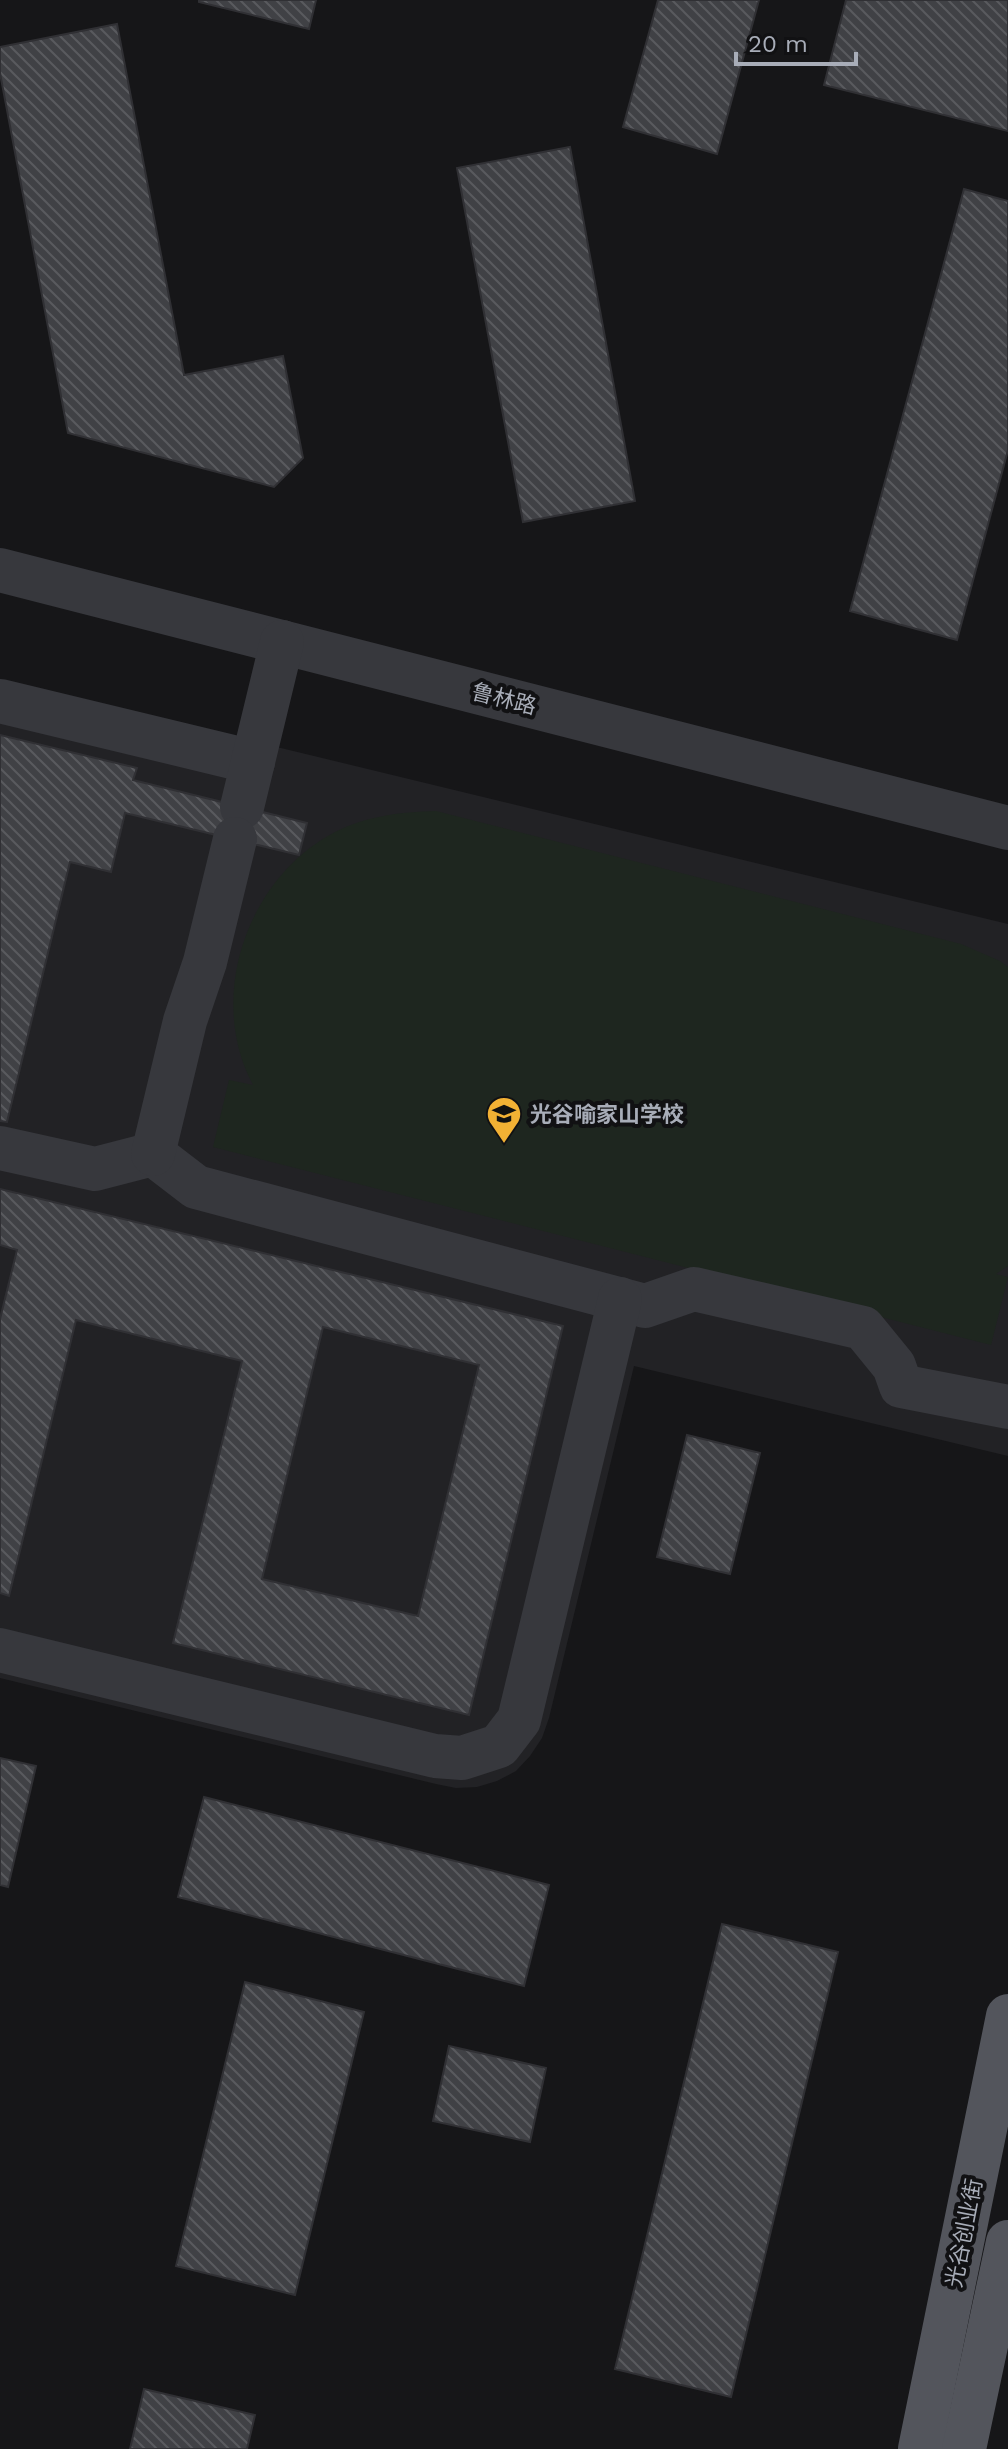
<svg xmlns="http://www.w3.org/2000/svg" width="1008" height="2449" font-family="'Work Sans','Noto Sans SC',sans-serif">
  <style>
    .built { fill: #222225 }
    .pitch { fill: #1e261f }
    .building { fill: url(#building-back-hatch); stroke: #303034; stroke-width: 2; fill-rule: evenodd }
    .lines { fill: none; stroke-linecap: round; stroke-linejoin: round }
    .minor { stroke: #37383d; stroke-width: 44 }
    .major { stroke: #53555c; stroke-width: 44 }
    .labels { text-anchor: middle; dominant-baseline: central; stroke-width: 8; stroke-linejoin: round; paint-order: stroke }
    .street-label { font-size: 22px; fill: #a8adb8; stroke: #111113 }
    .poi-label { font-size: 22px; font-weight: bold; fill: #a8adb8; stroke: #111113; text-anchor: start }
  </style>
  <defs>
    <pattern id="building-back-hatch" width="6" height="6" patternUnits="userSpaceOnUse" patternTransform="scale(2)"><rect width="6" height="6" fill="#404145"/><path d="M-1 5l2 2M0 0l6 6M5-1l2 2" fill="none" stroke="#595a5e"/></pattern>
  </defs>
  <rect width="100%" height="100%" fill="#161618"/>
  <path class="built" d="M0 680 1008 924V1456L634 1366 549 1718 542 1738 530 1756 516 1771 497 1781 477 1787 456 1788 436 1784 0 1678Z"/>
  <path class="pitch" d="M436 811 961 944 1000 961 1008 967V1266L996 1274 1008 1277 991 1345 213 1147 229 1080 253 1085C206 997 247 878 335 832 367 816 400 812 436 811Z"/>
  <g class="building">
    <path d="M199 0H316L309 29 199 2Z"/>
    <path d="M658 0H759L717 154 623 127Z"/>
    <path d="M846 0H1008V131L824 85Z"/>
    <path d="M117 24 184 375 283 356 303 458 274 487 68 433 0 73V47Z"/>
    <path d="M570 147 635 501 523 522 457 168Z"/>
    <path d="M964 189 1008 201V450L957 640 850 611Z"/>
    <path d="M0 735 137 768 133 780 307 823 299 855 125 813 111 872 70 862 7 1122 0 1121Z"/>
    <path d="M0 1189 563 1326 469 1715 173 1643 242 1361 76 1320 9 1596 0 1593V1319L17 1250 0 1245ZM323 1327 479 1365 418 1616 262 1579Z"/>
    <path d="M687 1435 760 1453 730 1574 657 1557Z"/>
    <path d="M0 1758 36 1766 8 1887 0 1885Z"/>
    <path d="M204 1797 549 1885 524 1986 178 1897Z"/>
    <path d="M722 1924 838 1952 731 2397 615 2369Z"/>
    <path d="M245 1982 364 2012 295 2295 176 2266Z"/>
    <path d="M449 2046 546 2068 530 2142 433 2121Z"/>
    <path d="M144 2389 255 2415 247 2449H130Z"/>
  </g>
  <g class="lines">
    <g class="minor">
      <path d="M0 570 1008 828"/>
      <path d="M0 701 253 762"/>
      <path d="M242 807 282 642"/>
      <path d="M0 1148 95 1169 153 1154 196 1187 645 1306 694 1289 863 1328 894 1366 901 1386 1008 1407"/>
      <path d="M153 1154 185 1021 205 962 235 839"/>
      <path d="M0 1650 435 1756 462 1758 499 1746 519 1720 620 1299"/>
    </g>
    <g class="major">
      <path d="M920 2449 1008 2016"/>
      <path d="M964 2449 1008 2242"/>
    </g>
  </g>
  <defs>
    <symbol id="school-pin" viewBox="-11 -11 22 30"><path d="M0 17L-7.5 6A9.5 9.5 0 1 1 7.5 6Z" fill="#f2b134" stroke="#111113"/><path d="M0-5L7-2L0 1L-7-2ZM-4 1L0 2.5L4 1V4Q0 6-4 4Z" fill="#111"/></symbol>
  </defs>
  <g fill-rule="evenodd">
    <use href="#school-pin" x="484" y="1094" width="40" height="54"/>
  </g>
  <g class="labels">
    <g class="street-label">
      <text transform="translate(504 699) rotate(14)">鲁林路</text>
      <text transform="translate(964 2233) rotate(-79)">光谷创业街</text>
    </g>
    <g class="poi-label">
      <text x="530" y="1114">光谷喻家山学校</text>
    </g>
  </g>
  <path d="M736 52v12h120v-12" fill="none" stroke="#a8adb8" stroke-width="4"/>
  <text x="748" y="52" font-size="24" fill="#a8adb8" stroke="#111113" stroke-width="6" paint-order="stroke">20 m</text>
</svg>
